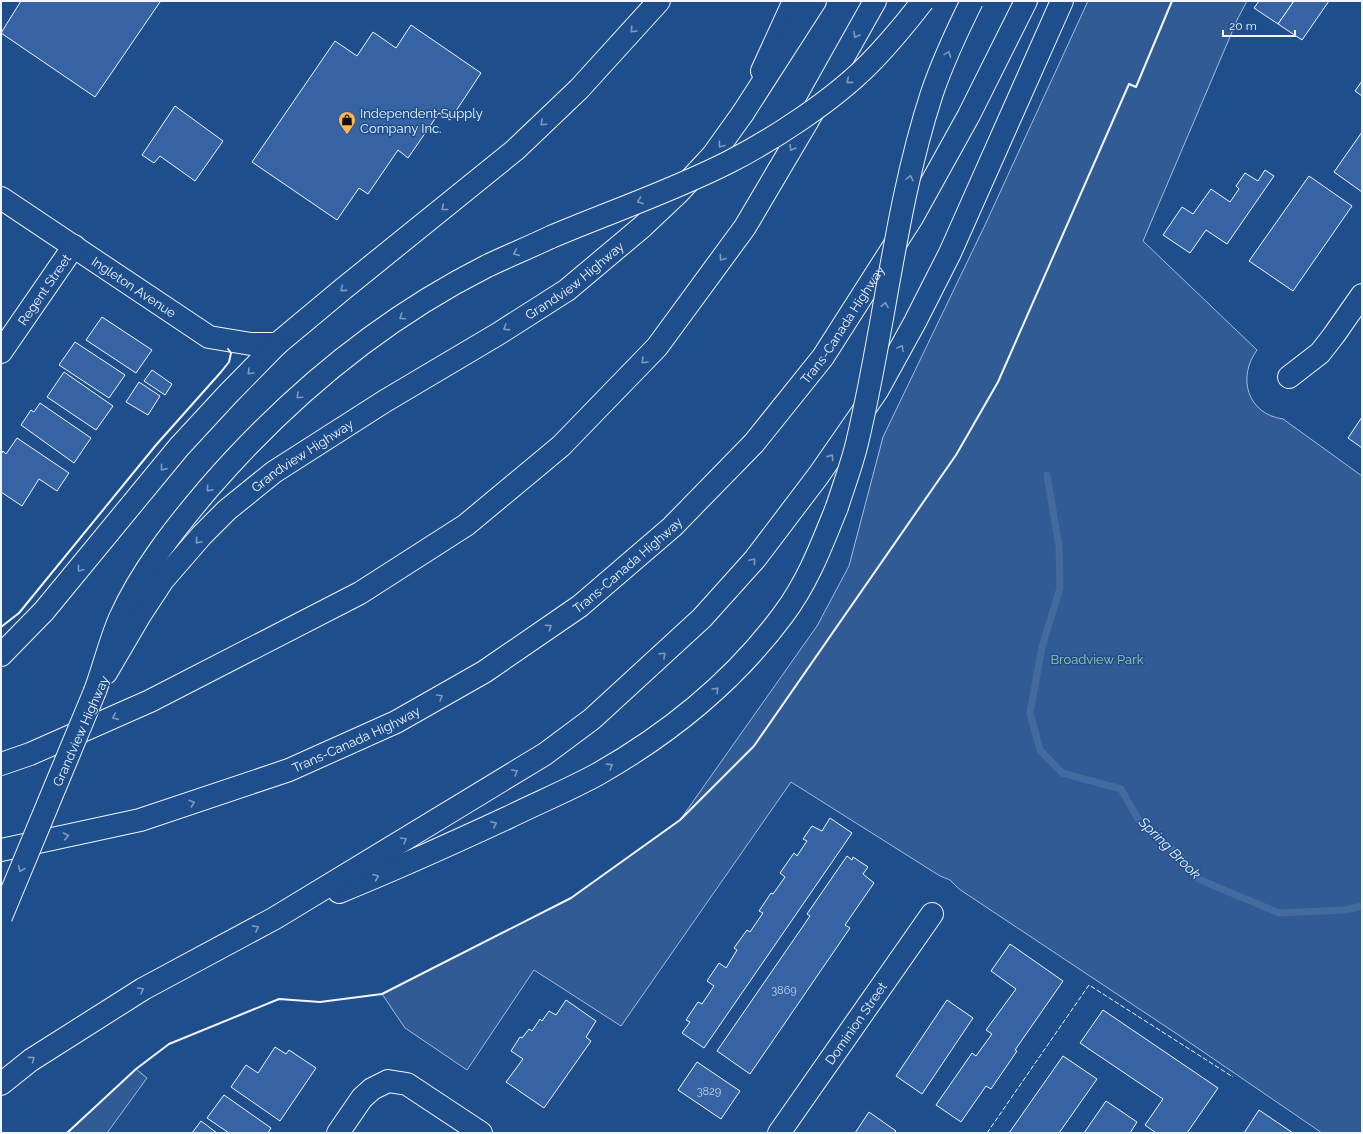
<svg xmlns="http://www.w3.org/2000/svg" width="1363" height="1134" font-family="Raleway,sans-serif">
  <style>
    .green { fill: #305b95; stroke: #a8bbd7 }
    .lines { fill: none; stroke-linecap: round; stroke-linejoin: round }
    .stream { stroke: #446ba0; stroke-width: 7 }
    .building { fill: #3563a3; stroke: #f2f6ff }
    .street-casing { stroke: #f2f6ff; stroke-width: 24 }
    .secondary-casing { stroke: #f2f6ff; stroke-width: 24 }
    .primary-casing { stroke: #f2f6ff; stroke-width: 24 }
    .highway-casing { stroke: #f2f6ff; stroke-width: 24 }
    .street { stroke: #1f4e8c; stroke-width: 22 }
    .secondary { stroke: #1f4e8c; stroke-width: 22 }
    .primary { stroke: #1f4e8c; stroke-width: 22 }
    .highway { stroke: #1f4e8c; stroke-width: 22 }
    .primary-bridge-casing { stroke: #f2f6ff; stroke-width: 24; stroke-linecap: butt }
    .highway-bridge-casing { stroke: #f2f6ff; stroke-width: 24; stroke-linecap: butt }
    .primary-bridge { stroke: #1f4e8c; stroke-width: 22 }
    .highway-bridge { stroke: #1f4e8c; stroke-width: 22 }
    .fence { stroke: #f2f6ff; stroke-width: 1; stroke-dasharray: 5 2; stroke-linecap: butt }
    .wall { stroke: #f2f6ff; stroke-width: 2 }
    .oneway { stroke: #7e9ac0 }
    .labels { text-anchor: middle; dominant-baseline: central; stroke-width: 3; stroke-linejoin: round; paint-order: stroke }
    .number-label { font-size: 11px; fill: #c3d1e8 }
    .poi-label { font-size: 13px; fill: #f2f6ff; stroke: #1f4e8c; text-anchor: start }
    .street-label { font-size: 13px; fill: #f2f6ff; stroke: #1f4e8c }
    .park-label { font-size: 13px; fill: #97c8a6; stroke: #1f4e8c }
    .water-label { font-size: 14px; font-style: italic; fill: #f2f6ff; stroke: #1f4e8c }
  </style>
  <rect width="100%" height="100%" fill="#1f4e8c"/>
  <g class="green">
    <path d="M1088 1H1247L1238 18 1143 241 1257 350C1237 377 1247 414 1283 419L1362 476V1133H1322L1183 1038 959 889 950 880 940 876 791 782 621 1026 534 970 467 1070 405 1028 382 994 571 898 680 820 817 626 849 566 883 437 985 225Z"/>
    <path d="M136 1069 147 1078 107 1133H67Z"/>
  </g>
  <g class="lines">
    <path class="stream" d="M1047 475 1059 546 1060 588 1042 647 1030 713 1040 750 1062 773 1121 789 1138 819 1153 835 1179 854 1198 879 1279 913 1345 910 1362 906"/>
  </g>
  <g class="building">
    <path d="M21 1H158L160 2 95 97 1 33Z"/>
    <path d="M1259 1H1294L1278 24 1254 8Z"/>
    <path d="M1294 1H1329L1302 40 1278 24Z"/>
    <path d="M411 25 481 73 450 120 439 113 408 158 398 150 368 194 359 188 337 220 252 162 335 41 357 56 373 32 396 48Z"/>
    <path d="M1362 81V96L1355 91Z"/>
    <path d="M175 106 223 141 195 181 160 156 154 163 142 155Z"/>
    <path d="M1362 132V192L1334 172Z"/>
    <path d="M1265 170 1274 176 1227 244 1206 230 1190 253 1163 235 1182 207 1193 214 1211 189 1230 202 1239 189 1236 186 1245 173 1258 181Z"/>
    <path d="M1309 176 1352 206 1293 291 1249 261Z"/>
    <path d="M102 317 152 350 136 373 86 340Z"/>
    <path d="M75 342 125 375 109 398 59 365Z"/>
    <path d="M152 370 172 384 165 395 144 381Z"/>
    <path d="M64 372 113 406 96 430 47 397Z"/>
    <path d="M139 382 160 396 148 415 126 402Z"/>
    <path d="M40 403 91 438 74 463 21 425 31 410 34 412Z"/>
    <path d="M1362 417V448L1348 438Z"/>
    <path d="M17 438 69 473 57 491 39 479 22 506 1 492V454L3 451 6 454Z"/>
    <path d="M830 818 852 833 704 1048 682 1033 690 1022 686 1020 698 1002 702 1004 714 986 707 981 719 963 726 968 737 950 734 948 747 930 750 932 763 913 759 911 771 893 773 894 785 877 780 873 794 853 797 856 807 841 803 839 812 826 822 831Z"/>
    <path d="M847 856 852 860 853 857 868 867 863 874 874 883 845 925 850 928 750 1074 717 1051 810 916 807 914Z"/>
    <path d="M1010 944 1063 981 1015 1050 1017 1051 991 1089 986 1086 961 1122 936 1105 972 1053 976 1056 992 1034 986 1030 1016 989 991 971Z"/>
    <path d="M566 1000 596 1021 586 1037 591 1041 544 1108 506 1082 523 1059 511 1051 520 1037 522 1038 529 1029 532 1031 540 1019 542 1021 549 1011 556 1015Z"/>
    <path d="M947 1000 973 1018 922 1094 896 1076Z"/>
    <path d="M1103 1010 1218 1088 1187 1133H1156L1145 1125 1163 1099 1080 1043Z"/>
    <path d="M275 1047 286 1054 289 1050 316 1068 280 1121 231 1087 246 1065 258 1073Z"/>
    <path d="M1063 1056 1097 1079 1059 1133H1009Z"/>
    <path d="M697 1062 740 1091 721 1119 678 1090Z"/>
    <path d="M224 1095 271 1128 268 1133H229L207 1118Z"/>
    <path d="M1106 1101 1137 1122 1130 1133H1084Z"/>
    <path d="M1259 1110 1293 1133H1244Z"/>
    <path d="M869 1112 896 1131 894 1133H855Z"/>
    <path d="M201 1121 217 1133H192Z"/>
  </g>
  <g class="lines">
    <defs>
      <g id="street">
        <path id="s1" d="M1 198 209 337 251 344H277"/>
        <path id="s2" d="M1 352 74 246"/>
        <path d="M1289 377 1320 353 1334 335 1362 295"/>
        <path d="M338 1133 362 1098 372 1089 388 1081 407 1084 481 1133"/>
        <path id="s3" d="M779 1133 932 914"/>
      </g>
      <g id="secondary">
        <path d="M762 71 794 1"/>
        <path d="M277 344 343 289 515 150 579 89 659 1"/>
      </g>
      <g id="primary">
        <path id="s4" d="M106 673 140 615 163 580 202 535 227 510 274 472 385 401 498 334 567 290 642 227 678 193 713 155 743 113"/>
      </g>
      <g id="highway">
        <path d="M743 113 815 1"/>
        <path d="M1 655 44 611 179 447 228 394 277 344"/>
        <path d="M95 691C104 667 110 641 120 618 141 571 175 528 208 489 286 399 380 320 487 266 508 256 530 247 551 237"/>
        <path d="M1 764 30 754 150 701 360 593 466 525 561 446 657 347 745 227 807 122 875 1"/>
        <path id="s5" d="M1 850 140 820 289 770 396 722 484 672 580 606 672 527 754 443 823 357 913 216 969 115 1026 1"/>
        <path d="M339 892C396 869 451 844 507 818 537 803 569 790 598 774 670 733 734 681 783 615 808 582 822 544 837 507"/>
        <path d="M1 1084 31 1060 143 989 275 918 545 754 592 719 702 618 755 559 818 476 877 391 915 322 950 253 1062 1"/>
      </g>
    </defs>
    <use href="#street" class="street-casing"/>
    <use href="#secondary" class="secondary-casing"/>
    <use href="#primary" class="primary-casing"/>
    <use href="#highway" class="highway-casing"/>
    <use href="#street" class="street"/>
    <use href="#secondary" class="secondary"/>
    <use href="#primary" class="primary"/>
    <use href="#highway" class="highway"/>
    <defs>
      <path id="primary-bridge" d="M1 917 95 691"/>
      <g id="highway-bridge">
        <path d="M551 237C610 212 672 191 729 162 774 139 832 101 868 65 888 45 906 23 923 1"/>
        <path d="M837 507C844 485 852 464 857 443 885 327 895 206 932 93 943 61 957 31 972 1"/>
      </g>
    </defs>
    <use href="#primary-bridge" class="primary-bridge-casing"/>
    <use href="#highway-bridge" class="highway-bridge-casing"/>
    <use href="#primary-bridge" class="primary-bridge"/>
    <use href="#highway-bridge" class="highway-bridge"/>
    <path class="fence" d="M987 1133 1089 985 1233 1077"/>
    <g class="wall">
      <path d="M1 627 19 613 156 445 221 372 229 362 231 353 228 349"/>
      <path d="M67 1133 136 1069 169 1044 279 999 320 1002 382 994 571 898 680 820 754 746 956 455 998 382 1129 84 1136 87 1172 1"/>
    </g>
  </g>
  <defs><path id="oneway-chevron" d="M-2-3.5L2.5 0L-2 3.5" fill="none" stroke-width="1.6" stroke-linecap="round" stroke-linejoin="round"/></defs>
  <g class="oneway">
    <use href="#oneway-chevron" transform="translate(633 30) rotate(133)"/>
    <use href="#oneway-chevron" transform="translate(856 35) rotate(119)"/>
    <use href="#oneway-chevron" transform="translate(948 54) rotate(-69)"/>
    <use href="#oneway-chevron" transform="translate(849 81) rotate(140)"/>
    <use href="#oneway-chevron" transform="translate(543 123) rotate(137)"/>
    <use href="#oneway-chevron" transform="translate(721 145) rotate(126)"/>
    <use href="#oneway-chevron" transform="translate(792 148) rotate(121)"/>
    <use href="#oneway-chevron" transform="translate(910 178) rotate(-77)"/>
    <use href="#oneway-chevron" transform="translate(640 201) rotate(159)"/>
    <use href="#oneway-chevron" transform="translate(444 208) rotate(142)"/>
    <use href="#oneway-chevron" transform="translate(516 253) rotate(156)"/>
    <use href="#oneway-chevron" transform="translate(722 258) rotate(126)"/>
    <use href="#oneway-chevron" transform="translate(343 289) rotate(140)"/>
    <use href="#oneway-chevron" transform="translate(885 305) rotate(-80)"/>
    <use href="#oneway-chevron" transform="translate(402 317) rotate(146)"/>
    <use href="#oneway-chevron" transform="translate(506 328) rotate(148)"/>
    <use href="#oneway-chevron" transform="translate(901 348) rotate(-61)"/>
    <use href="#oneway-chevron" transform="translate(644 361) rotate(134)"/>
    <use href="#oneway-chevron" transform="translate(250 372) rotate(135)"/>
    <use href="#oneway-chevron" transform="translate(299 396) rotate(137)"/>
    <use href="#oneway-chevron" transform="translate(831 457) rotate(-55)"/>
    <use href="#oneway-chevron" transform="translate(163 468) rotate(129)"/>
    <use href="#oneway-chevron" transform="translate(209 489) rotate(131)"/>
    <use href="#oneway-chevron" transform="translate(198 541) rotate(131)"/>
    <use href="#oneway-chevron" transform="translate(753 561) rotate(-50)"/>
    <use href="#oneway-chevron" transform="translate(80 569) rotate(130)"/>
    <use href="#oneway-chevron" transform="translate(549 627) rotate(-34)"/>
    <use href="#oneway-chevron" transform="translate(663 655) rotate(-43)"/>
    <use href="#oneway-chevron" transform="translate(716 690) rotate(-45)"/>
    <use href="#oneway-chevron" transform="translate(440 697) rotate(-30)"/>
    <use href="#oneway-chevron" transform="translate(115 717) rotate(156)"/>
    <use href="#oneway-chevron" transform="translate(610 766) rotate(-33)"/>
    <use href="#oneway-chevron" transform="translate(515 772) rotate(-31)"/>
    <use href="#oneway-chevron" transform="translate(192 803) rotate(-19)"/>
    <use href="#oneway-chevron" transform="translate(494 824) rotate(-25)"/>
    <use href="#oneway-chevron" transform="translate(66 836) rotate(-12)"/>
    <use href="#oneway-chevron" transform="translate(404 840) rotate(-31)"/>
    <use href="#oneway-chevron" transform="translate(21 869) rotate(113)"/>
    <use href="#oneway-chevron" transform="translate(376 877) rotate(-22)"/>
    <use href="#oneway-chevron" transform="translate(256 928) rotate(-28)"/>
    <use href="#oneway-chevron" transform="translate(141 990) rotate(-30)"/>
    <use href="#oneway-chevron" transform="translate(32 1059) rotate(-36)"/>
  </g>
  <defs>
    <symbol id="shop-pin" viewBox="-11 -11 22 30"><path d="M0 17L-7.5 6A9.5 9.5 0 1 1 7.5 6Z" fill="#ffb74d" stroke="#1f4e8c"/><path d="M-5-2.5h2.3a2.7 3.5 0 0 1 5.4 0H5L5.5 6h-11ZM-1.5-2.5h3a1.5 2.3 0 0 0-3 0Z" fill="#111"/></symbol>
  </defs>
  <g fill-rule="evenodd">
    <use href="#shop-pin" x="337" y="110" width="20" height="27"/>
  </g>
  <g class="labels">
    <g class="number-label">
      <text x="784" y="990">3869</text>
      <text x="709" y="1091">3829</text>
    </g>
    <g class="poi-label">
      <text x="360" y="113">Independent Supply<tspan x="360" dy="15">Company Inc.</tspan></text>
    </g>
    <g class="street-label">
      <text stroke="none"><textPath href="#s4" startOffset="621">Grandview Highway</textPath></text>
      <text stroke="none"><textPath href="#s1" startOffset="160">Ingleton Avenue</textPath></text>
      <text stroke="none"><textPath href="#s2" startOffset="76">Regent Street</textPath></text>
      <text stroke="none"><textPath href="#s5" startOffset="1021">Trans-Canada Highway</textPath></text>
      <text stroke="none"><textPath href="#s4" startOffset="297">Grandview Highway</textPath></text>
      <text stroke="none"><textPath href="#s5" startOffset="697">Trans-Canada Highway</textPath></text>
      <text transform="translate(81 731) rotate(-66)">Grandview Highway</text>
      <text stroke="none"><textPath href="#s5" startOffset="373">Trans-Canada Highway</textPath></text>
      <text stroke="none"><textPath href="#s3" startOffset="134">Dominion Street</textPath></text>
    </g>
    <g class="park-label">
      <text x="1097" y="659">Broadview Park</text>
    </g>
    <g class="water-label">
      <text transform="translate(1170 848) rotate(45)">Spring Brook</text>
    </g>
  </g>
  <rect width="1363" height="1134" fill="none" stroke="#f2f6ff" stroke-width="4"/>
  <path d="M1223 30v6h72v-6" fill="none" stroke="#f2f6ff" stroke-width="2"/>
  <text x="1229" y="30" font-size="12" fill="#f2f6ff" stroke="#1f4e8c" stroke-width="3" paint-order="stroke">20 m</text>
</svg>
